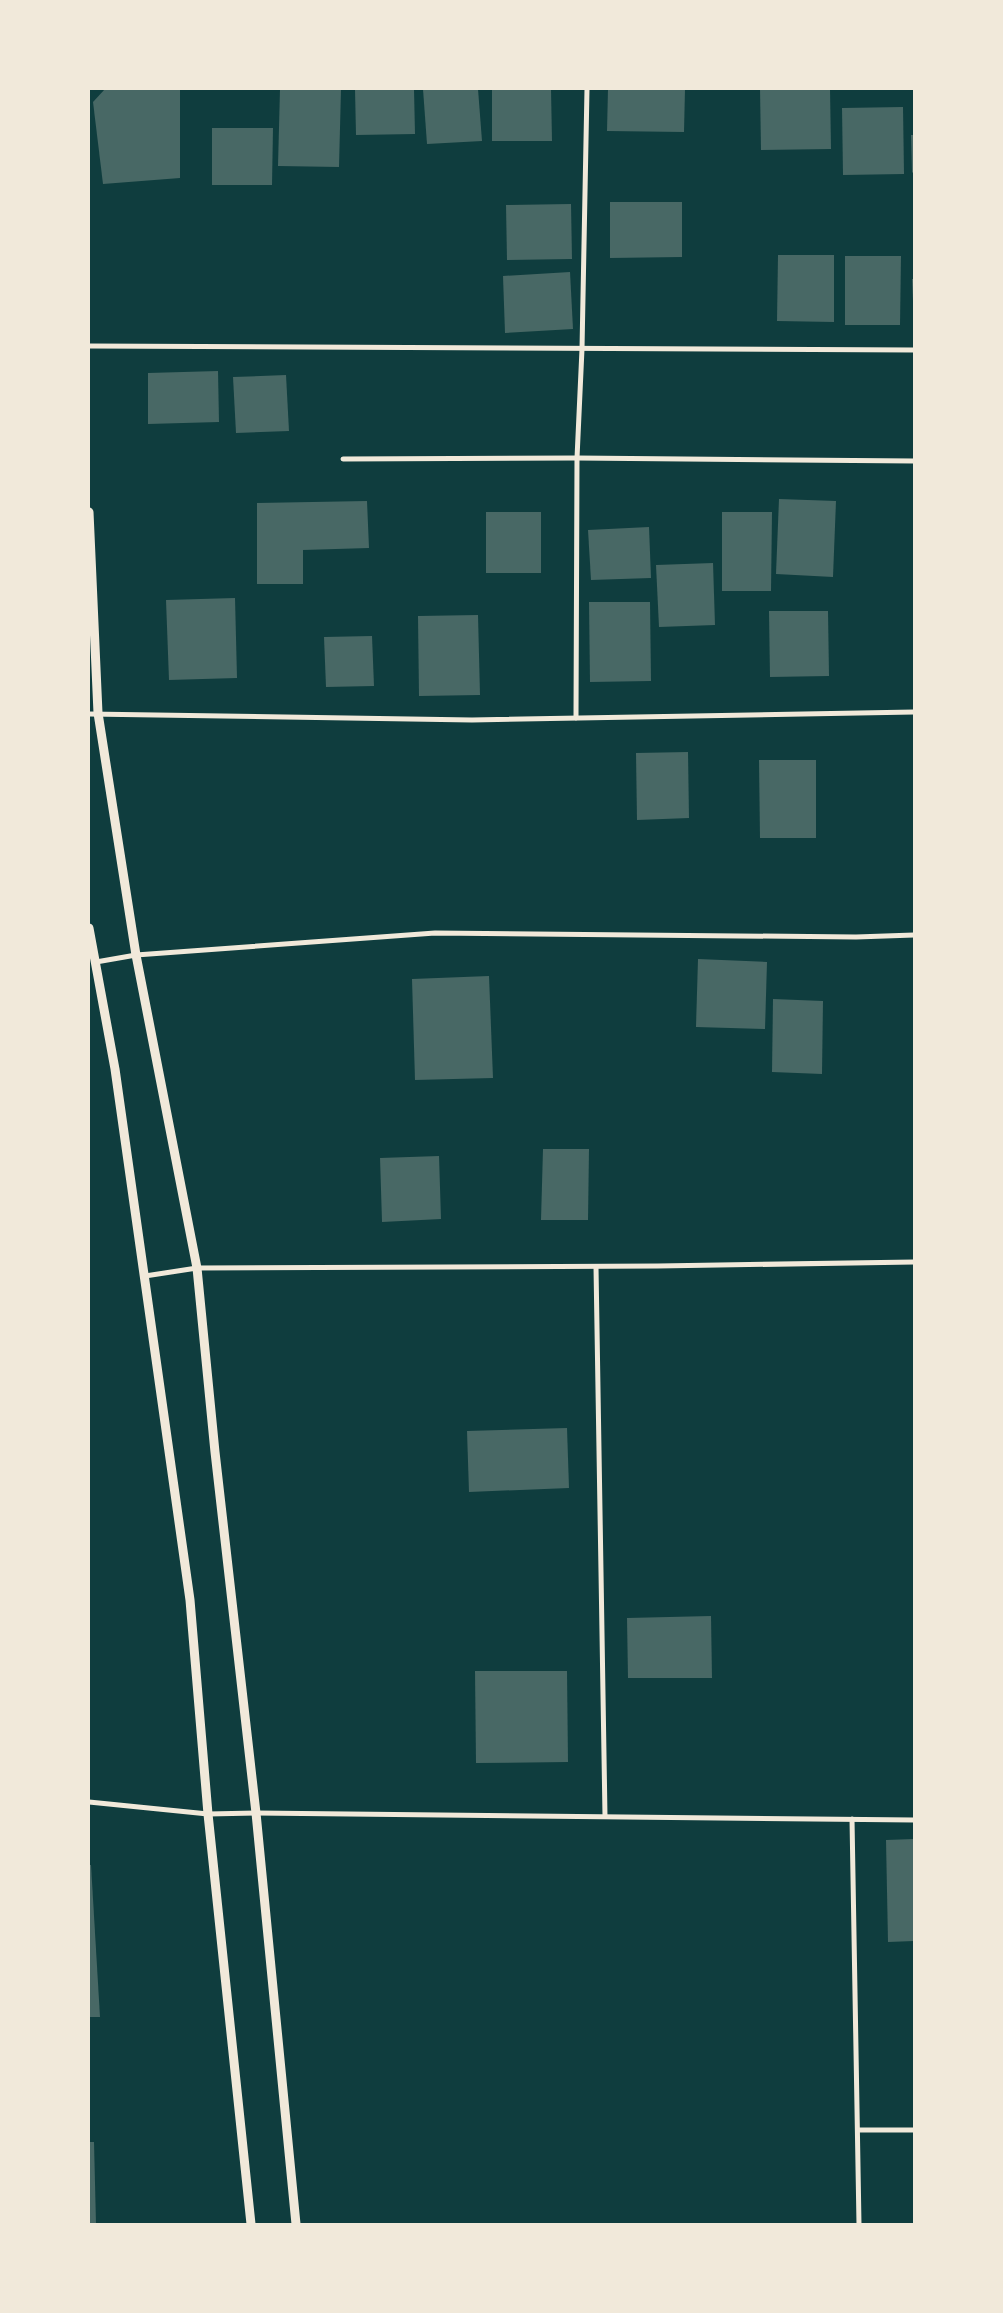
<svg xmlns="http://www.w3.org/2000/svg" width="1003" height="2313" font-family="'Alegreya Sans',sans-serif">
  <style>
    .building { fill: #486865 }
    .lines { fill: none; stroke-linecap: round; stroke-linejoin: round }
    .minor { stroke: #f1e9da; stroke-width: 5 }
    .tertiary { stroke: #f1e9da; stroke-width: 9 }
  </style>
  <rect width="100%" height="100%" fill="#0f3d3e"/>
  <g class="building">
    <path d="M105 89H180V178L103 184 93 102Z"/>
    <path d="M280 89H341L339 167 278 166Z"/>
    <path d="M355 89H414L415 134 356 135Z"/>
    <path d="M423 89H478L482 141 427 144Z"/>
    <path d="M551 89 552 141H492V90Z"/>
    <path d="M608 89H685L684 132 607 131Z"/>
    <path d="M760 89H830L831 149 761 150Z"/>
    <path d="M903 107 904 174 843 175 842 108Z"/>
    <path d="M212 128H273L272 185H212Z"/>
    <path d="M911 135H914V174L912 172Z"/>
    <path d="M610 202H682V257L610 258Z"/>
    <path d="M571 204 572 259 507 260 506 205Z"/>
    <path d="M778 255H834V322L777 321Z"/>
    <path d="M845 256H901L900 325H845Z"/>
    <path d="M570 272 573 329 505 333 503 276Z"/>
    <path d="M912 279H914V301H913Z"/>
    <path d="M218 371 219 422 148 424V373Z"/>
    <path d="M286 375 289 431 236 433 233 377Z"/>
    <path d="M779 499 836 501 833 577 776 574Z"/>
    <path d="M367 501 369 548 303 550V584H257V503Z"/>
    <rect x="486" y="512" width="55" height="61"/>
    <path d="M722 512H772L771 591H722Z"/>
    <path d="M649 527 651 578 591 580 588 530Z"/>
    <path d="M713 563 715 625 659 627 656 565Z"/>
    <path d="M235 598 237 678 169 680 166 600Z"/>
    <path d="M589 602H650L651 681 590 682Z"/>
    <path d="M769 611H828L829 676 770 677Z"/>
    <path d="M478 615 480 695 419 696 418 616Z"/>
    <path d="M372 636 374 686 326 687 324 637Z"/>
    <path d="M688 752 689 818 637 820 636 753Z"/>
    <path d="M759 760H816V838H760Z"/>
    <path d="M698 959 767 962 765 1029 696 1027Z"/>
    <path d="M489 976 493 1078 415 1080 412 979Z"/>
    <path d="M773 999 823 1001 822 1074 772 1072Z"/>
    <path d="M543 1149H589L588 1220H541Z"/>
    <path d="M439 1156 441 1219 382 1222 380 1158Z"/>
    <path d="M567 1428 569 1488 469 1492 467 1431Z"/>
    <path d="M711 1616 712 1678H628L627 1618Z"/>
    <path d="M475 1671H567L568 1762 476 1763Z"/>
    <path d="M914 1839V1941L888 1942 886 1840Z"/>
    <path d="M89 1865H91L100 2017H89Z"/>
    <path d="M89 2142H94L96 2224H89Z"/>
  </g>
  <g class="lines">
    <g class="minor">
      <path d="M89 346 914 350"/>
      <path d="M343 459 577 458 914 461"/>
      <path d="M89 714 472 720 914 712"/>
      <path d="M576 718 577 458 582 349 587 89"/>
      <path d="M96 962 136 955 435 933 856 937 914 935"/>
      <path d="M596 1267 605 1816"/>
      <path d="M145 1276 197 1268 658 1266 914 1262"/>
      <path d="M89 1802 208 1814 256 1813 914 1820"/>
      <path d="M852 1819 859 2224"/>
      <path d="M859 2130H914"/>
    </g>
    <g class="tertiary">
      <path d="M89 512 98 713 136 955 197 1268 215 1452 256 1813 296 2224"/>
      <path d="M89 928 115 1069 190 1600 208 1814 251 2224"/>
    </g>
  </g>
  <rect width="1003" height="2313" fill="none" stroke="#f1e9da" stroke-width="180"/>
</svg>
